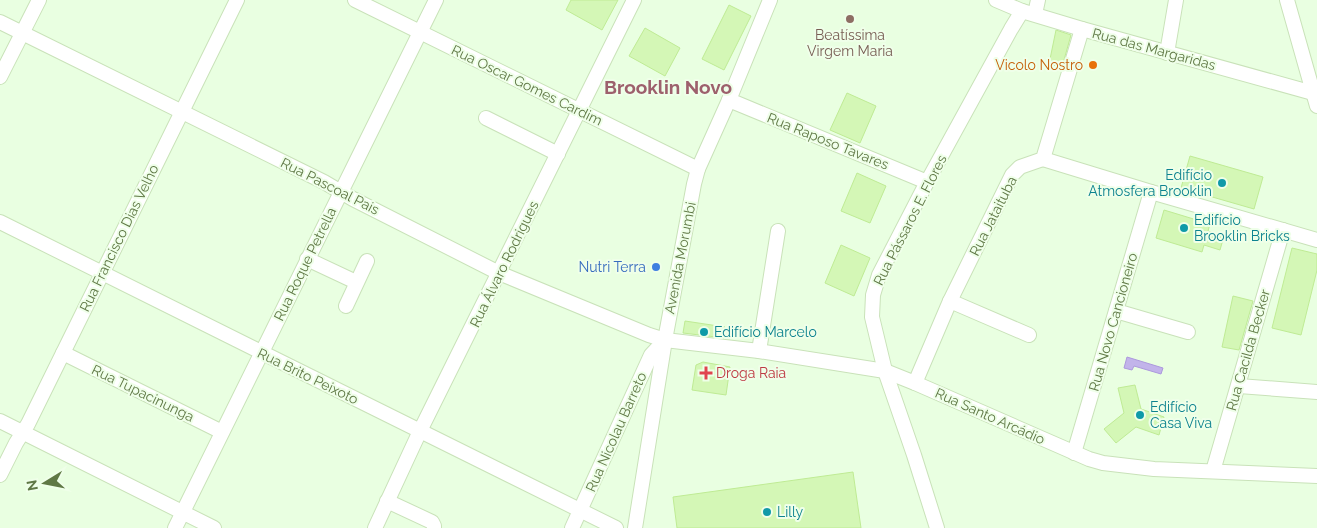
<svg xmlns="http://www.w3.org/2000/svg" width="1317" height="528" font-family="Raleway,sans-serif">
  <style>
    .water { fill: #c2b4ea; stroke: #ac99dd }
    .building { fill: #d4f7b6; stroke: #bfeb94 }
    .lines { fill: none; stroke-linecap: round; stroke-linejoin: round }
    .minor-casing { stroke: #c9e2b9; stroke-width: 16 }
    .minor { stroke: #fff; stroke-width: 14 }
    .education-dot { fill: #8d6e63; stroke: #efffe9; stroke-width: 2 }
    .food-dot { fill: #e8710a; stroke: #efffe9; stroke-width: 2 }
    .culture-dot { fill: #0f9aa8; stroke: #efffe9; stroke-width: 2 }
    .shop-dot { fill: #3f7fe0; stroke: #efffe9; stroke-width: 2 }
    .health-dot { fill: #e0444e; stroke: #efffe9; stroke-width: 2 }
    .labels { text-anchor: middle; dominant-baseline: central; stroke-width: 4; stroke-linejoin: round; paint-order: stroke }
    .education-label { font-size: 14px; fill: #785e54; stroke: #efffe9 }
    .street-label { font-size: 14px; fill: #5f7845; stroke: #efffe9 }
    .food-label { font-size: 14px; fill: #c56008; stroke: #efffe9; text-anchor: end }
    .culture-label { font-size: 14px; fill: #0d838f; stroke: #efffe9; text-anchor: start }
    .shop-label { font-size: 14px; fill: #366cbe; stroke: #efffe9; text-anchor: end }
    .health-label { font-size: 14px; fill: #be3a42; stroke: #efffe9; text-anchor: start }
    .district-label { font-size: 19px; font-weight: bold; fill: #9d606c; stroke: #efffe9 }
  </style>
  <rect width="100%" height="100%" fill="#e9ffe1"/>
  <path class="water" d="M1127 357 1163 368 1161 374 1134 366 1132 370 1124 368Z"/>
  <g class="building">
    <path d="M571 0H618L602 30 566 10Z"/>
    <path d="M729 5 751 16 724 70 702 59Z"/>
    <path d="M645 28 680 48 665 76 629 56Z"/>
    <path d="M1056 30 1071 35 1062 67 1049 64Z"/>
    <path d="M847 93 876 106 860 143 830 130Z"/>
    <path d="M1190 156 1263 177 1254 209 1181 188Z"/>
    <path d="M857 173 886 186 870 223 841 211Z"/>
    <path d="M1164 210 1210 224 1208 231 1224 236 1220 250 1204 245 1202 252 1156 238Z"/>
    <path d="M841 245 870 258 854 296 825 283Z"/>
    <path d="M1292 248 1317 254V270L1301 335 1272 328Z"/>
    <path d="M1233 296 1253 301 1239 350 1222 347Z"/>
    <path d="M685 321 725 327 724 338 683 333Z"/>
    <path d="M703 362 730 367 726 395 692 390 696 365Z"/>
    <path d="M1135 385 1141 409 1164 417 1159 435 1136 427 1116 443 1104 429 1124 413 1118 388Z"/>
    <path d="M853 472 861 528H677L673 497Z"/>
  </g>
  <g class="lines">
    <defs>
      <g id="minor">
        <path d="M355 0 698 169"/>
        <path d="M996 0 1022 11 1082 29 1313 93"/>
        <path d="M1287 0 1317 106"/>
        <path d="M1035 14 1038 0"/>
        <path d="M0 22 324 182 353 199 499 273 649 335 665 340 759 351 885 371 915 383 1089 459 1103 463 1154 469 1317 476"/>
        <path d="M1167 53 1176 0"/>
        <path d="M0 77 39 0"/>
        <path d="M729 100 927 182"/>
        <path d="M486 118 558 154"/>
        <path d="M1043 159 1151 192 1317 240"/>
        <path d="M0 222 261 352 616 528"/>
        <path d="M307 259 356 282"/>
        <path d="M950 301 1029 335"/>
        <path d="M346 306 367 261"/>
        <path d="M1116 311 1188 332"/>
        <path d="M759 351 778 231"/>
        <path d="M63 353 222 432"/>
        <path d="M915 383 950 301 1012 175 1020 167 1043 159 1082 29"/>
        <path d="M1239 386 1317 392"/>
        <path d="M0 421 214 528"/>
        <path d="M1074 453 1151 192"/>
        <path d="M1213 471 1283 230"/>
        <path d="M0 475 16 443 28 424 237 0"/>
        <path d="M387 501 432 522 434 526V528"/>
        <path d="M175 528 436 0"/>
        <path d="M375 528 420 431 634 0"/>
        <path d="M572 528 651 355 665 340"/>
        <path d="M635 528 665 340 694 184 698 169 729 100 770 0"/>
        <path d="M937 528 914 455 885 371 872 317 873 295 879 275 927 182 1011 29 1022 11"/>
      </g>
    </defs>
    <use href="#minor" class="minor-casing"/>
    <use href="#minor" class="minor"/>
  </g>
  <circle class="education-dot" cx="850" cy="19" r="5"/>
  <circle class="food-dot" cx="1093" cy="65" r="5"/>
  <g class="culture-dot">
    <circle cx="1222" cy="183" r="5"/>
    <circle cx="1184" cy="228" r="5"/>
    <circle cx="704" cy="332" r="5"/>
    <circle cx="1140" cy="415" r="5"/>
    <circle cx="767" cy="512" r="5"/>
  </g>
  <circle class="shop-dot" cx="656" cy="267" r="5"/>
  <path class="health-dot" d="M703.5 365.5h5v5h5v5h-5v5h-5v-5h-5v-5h5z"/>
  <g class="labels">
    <g class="education-label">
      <text x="850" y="35">Beatíssima<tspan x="850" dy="16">Virgem Maria</tspan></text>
    </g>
    <g class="street-label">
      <text transform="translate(1154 49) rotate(15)">Rua das Margaridas</text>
      <text transform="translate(527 85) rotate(26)">Rua Oscar Gomes Cardim</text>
      <text transform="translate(828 141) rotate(22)">Rua Raposo Tavares</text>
      <text transform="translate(330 186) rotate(27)">Rua Pascoal Pais</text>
      <text transform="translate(993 216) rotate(-63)">Rua Jataituba</text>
      <text transform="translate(910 220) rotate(-63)">Rua Pássaros E. Flores</text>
      <text transform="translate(119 238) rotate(-64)">Rua Francisco Dias Velho</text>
      <text transform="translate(680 258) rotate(-79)">Avenida Morumbi</text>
      <text transform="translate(305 264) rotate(-64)">Rua Roque Petrella</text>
      <text transform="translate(504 264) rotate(-64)">Rua Álvaro Rodrigues</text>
      <text transform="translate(1113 322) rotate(-74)">Rua Novo Cancioneiro</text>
      <text transform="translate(1248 350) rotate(-74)">Rua Cacilda Becker</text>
      <text transform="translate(308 376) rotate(26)">Rua Brito Peixoto</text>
      <text transform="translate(143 393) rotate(26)">Rua Tupacinunga</text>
      <text transform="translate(990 416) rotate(24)">Rua Santo Arcádio</text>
      <text transform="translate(616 432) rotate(-66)">Rua Nicolau Barreto</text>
    </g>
    <g class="food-label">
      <text x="1083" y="65">Vicolo Nostro</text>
    </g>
    <g class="culture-label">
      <text x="1212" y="175" text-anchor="end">Edifício<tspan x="1212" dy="16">Atmosfera Brooklin</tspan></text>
      <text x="1194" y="220">Edifício<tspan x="1194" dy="16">Brooklin Bricks</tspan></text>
      <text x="714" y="332">Edifício Marcelo</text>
      <text x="1150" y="407">Edifício<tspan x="1150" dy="16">Casa Viva</tspan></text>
      <text x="777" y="512">Lilly</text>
    </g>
    <g class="shop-label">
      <text x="646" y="267">Nutri Terra</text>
    </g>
    <g class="health-label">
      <text x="716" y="373">Droga Raia</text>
    </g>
    <g class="district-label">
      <text x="668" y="87">Brooklin Novo</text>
    </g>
  </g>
  <g transform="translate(45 483) rotate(260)" stroke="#efffe9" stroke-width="4" paint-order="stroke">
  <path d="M0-4L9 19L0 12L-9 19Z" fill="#5f7845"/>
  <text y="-8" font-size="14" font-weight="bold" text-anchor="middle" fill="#5f7845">N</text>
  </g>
</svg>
